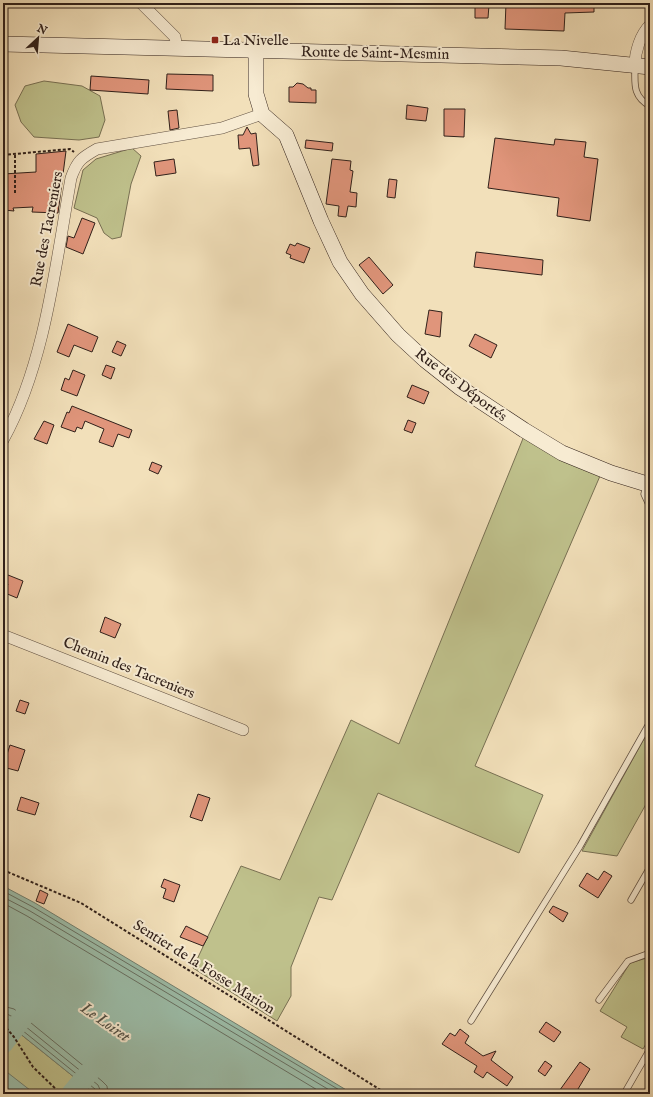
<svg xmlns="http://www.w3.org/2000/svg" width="653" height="1097" font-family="'IM FELL English',serif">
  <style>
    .green { fill: #bfc18c; stroke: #787053 }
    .water { fill: #9cbeaa; stroke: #717f70 }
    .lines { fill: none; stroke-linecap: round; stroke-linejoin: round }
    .shore { stroke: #666f62; stroke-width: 1 }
    .river { stroke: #9cbeaa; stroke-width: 20 }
    .building { fill: #e0957b; stroke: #30201a }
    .lane-casing { stroke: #605042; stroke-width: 7 }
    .street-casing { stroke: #605042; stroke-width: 12 }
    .secondary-casing { stroke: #30201a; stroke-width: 16 }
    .path { stroke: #30201a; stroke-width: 2; stroke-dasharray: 3 2; stroke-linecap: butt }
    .lane { stroke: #f7ebd2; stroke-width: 5.5 }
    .street { stroke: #f7ebd2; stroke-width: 11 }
    .secondary { stroke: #f7ebd2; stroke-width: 15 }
    .poi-dot { fill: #8f2418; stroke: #f7ebd2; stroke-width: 1.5 }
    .labels { text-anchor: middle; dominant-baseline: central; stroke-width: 4; stroke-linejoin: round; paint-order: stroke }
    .poi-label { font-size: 15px; fill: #30201a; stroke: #f7ebd2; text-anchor: start }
    .street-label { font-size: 15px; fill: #30201a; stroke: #f7ebd2 }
    .water-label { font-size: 16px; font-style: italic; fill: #504f45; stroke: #f7ebd2 }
  </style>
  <rect width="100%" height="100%" fill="#f2e0ba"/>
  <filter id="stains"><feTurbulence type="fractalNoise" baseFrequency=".005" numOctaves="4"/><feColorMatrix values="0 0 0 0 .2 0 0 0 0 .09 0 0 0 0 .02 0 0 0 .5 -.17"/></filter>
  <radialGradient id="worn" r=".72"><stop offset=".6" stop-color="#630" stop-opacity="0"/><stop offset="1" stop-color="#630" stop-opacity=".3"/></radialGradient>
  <g class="green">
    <path d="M44 81 82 86 100 96 105 120 99 137 79 140 34 137 21 122 15 105 25 86Z"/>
    <path d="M132 148 141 156 131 184 121 237 112 239 104 233 97 218 74 208 83 170 96 159Z"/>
    <path d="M524 436 600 476 475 766 543 795 519 853 378 793 332 900 319 897 291 967V996L277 1021 193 968 241 866 280 880 351 720 399 744Z"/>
    <path d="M650 728V797L617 856 582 851Z"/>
    <path d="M650 957V1037L643 1049 621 1037 627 1027 600 1011 630 963Z"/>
    <path d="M3 1021 13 1028 95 1094H33L3 1070Z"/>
  </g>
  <g class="water">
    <path d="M3 886 35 903 353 1094H95L3 1020Z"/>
    <path d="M3 1069 35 1094H3Z"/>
  </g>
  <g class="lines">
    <g class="shore">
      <path d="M3 891 33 907 346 1094"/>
      <path d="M3 897 30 911 336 1094"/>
      <path d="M3 903 27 916 324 1094"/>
      <path d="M3 1006 14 1009 102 1081 107 1086 108 1094"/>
      <path d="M3 1012 15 1018 98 1085 102 1094"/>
      <path d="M3 1017 12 1022 95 1089 97 1094"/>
    </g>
    <g class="river">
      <path d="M3 1044 30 1008"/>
      <path d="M71 1094 98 1062"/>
    </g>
  </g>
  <g class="building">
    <path d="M506 3H594V12L565 13 564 31 505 29Z"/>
    <path d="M475 4 489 5 488 18H475Z"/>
    <path d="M167 74 213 75V91L166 89Z"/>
    <path d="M91 76 149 80 148 94 90 90Z"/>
    <path d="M297 83 303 84 308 88H311V90H316V103L289 102V87H293Z"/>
    <path d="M407 105 428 108 426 121 406 119Z"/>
    <path d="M444 109H465L464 137 444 136Z"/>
    <path d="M177 110 179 128 170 130 168 111Z"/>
    <path d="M247 127 251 134 256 133 259 165 253 166 250 148 239 149 238 135H243Z"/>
    <path d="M495 138 554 145 555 139 586 142 584 157 598 159 590 221 557 216 559 198 488 188Z"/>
    <path d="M306 140 333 143 332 151 305 148Z"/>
    <path d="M66 151 58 213 32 212 33 207 13 208 14 211 4 210 3 174 36 172V154Z"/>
    <path d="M174 159 176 173 156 176 154 162Z"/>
    <path d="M332 159 351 161 350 170 353 171 350 192 357 193 356 207 348 206 346 217 338 216 339 206 326 204Z"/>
    <path d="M389 179 397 180 395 198 387 197Z"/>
    <path d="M82 218 95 223 83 254 66 247 68 236 74 238Z"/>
    <path d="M297 243 310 248 304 263 290 258 291 255 286 253 290 244 295 246Z"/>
    <path d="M476 252 543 260 542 275 474 267Z"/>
    <path d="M369 257 393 285 383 294 359 265Z"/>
    <path d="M429 310 442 312 440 337 425 334Z"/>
    <path d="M68 324 98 337 92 352 74 345 69 357 57 352Z"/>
    <path d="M475 334 497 345 491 358 469 346Z"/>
    <path d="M117 341 126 345 121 356 112 352Z"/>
    <path d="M106 365 115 368 111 379 102 375Z"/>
    <path d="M73 370 85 375 77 396 61 390 65 378 69 380Z"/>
    <path d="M412 385 429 392 424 404 407 397Z"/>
    <path d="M72 406 132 430 129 438 118 434 113 447 99 442 104 429 85 421 82 429 77 427 75 432 61 427 67 412 69 413Z"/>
    <path d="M408 420 416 423 412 433 404 430Z"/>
    <path d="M44 421 54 425 47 444 34 439Z"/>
    <path d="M152 462 162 466 158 474 149 470Z"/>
    <path d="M3 573 23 581 17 598 5 593 8 584 3 582Z"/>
    <path d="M105 617 121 624 115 638 100 632Z"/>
    <path d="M20 700 29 703 25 714 16 711Z"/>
    <path d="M10 745 25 750 18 771 3 767Z"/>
    <path d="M198 794 210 798 202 821 190 817Z"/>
    <path d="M21 797 39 803 35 815 17 810Z"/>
    <path d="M604 871 612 876 598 898 579 886 587 873 598 880Z"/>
    <path d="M164 879 180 885 174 902 163 898 166 889 161 887Z"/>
    <path d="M40 890 48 894 44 904 36 901Z"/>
    <path d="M553 906 568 913 563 922 549 912Z"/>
    <path d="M186 926 208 937 203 946 180 937Z"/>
    <path d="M546 1022 561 1032 554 1042 539 1032Z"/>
    <path d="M460 1029 469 1036 465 1043 483 1056 496 1051 491 1060 513 1077 507 1086 487 1072 483 1078 474 1072 477 1066 442 1044 450 1033 455 1036Z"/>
    <path d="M545 1061 552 1066 545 1076 538 1071Z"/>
    <path d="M580 1062 590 1069 575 1094H557Z"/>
  </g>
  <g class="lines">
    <defs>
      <g id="lane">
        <path d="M635 66C635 83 632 96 650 106"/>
        <path d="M646 486 644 494 650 507"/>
        <path d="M631 900 650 867"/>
        <path d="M599 1000 628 961 650 953"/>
        <path d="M471 1021 580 846 650 722"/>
        <path d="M624 1094 650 1049"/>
      </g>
      <g id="street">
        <path d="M141 3 175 37 177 48"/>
        <path d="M635 65C635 52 640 35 650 25"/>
        <path d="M3 440C45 365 56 262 71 178 77 161 81 158 97 149L222 128 262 114"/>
        <path d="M3 635 243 730"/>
      </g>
      <g id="secondary">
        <path d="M3 44 561 58 650 67"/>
        <path d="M256 51V94L262 114 286 135 321 221 340 262 362 294 398 335 425 360 459 387 524 430 562 453 611 473 650 485"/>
      </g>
    </defs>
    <use href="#lane" class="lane-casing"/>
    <use href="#street" class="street-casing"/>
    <use href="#secondary" class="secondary-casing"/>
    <g class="path">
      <path d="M3 155 70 149 74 152"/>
      <path d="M15 193V154"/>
      <path d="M3 870 81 903 387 1094"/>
      <path d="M3 1024 14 1037 33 1067 61 1094"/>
    </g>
    <use href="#lane" class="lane"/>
    <use href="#street" class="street"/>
    <use href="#secondary" class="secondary"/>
  </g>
  <rect class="poi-dot" x="211" y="36" width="8" height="8" rx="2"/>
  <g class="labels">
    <g class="poi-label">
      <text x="223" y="40">La Nivelle</text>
    </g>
    <g class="street-label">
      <text transform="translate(375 53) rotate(1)">Route de Saint-Mesmin</text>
      <text transform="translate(47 229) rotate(-79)">Rue des Tacreniers</text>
      <text transform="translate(461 385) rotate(37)">Rue des Déportés</text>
      <text transform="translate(129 668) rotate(22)">Chemin des Tacreniers</text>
      <text transform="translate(204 967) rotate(32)">Sentier de la Fosse Marion</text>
    </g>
    <g class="water-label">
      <text transform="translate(105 1023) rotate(35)">Le Loiret</text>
    </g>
  </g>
  <rect width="653" height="1097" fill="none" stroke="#f2e0ba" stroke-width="16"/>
  <rect x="4" y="4" width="645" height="1089" fill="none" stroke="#30201a" stroke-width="2"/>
  <rect x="8" y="8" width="637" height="1081" fill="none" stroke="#30201a"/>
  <g transform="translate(38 38) rotate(26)" stroke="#f7ebd2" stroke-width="3" paint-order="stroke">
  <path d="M0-3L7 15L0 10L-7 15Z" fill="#30201a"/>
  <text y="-6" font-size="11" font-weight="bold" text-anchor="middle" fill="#30201a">N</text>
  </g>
  <rect width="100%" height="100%" filter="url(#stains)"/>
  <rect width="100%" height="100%" fill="url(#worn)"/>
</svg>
